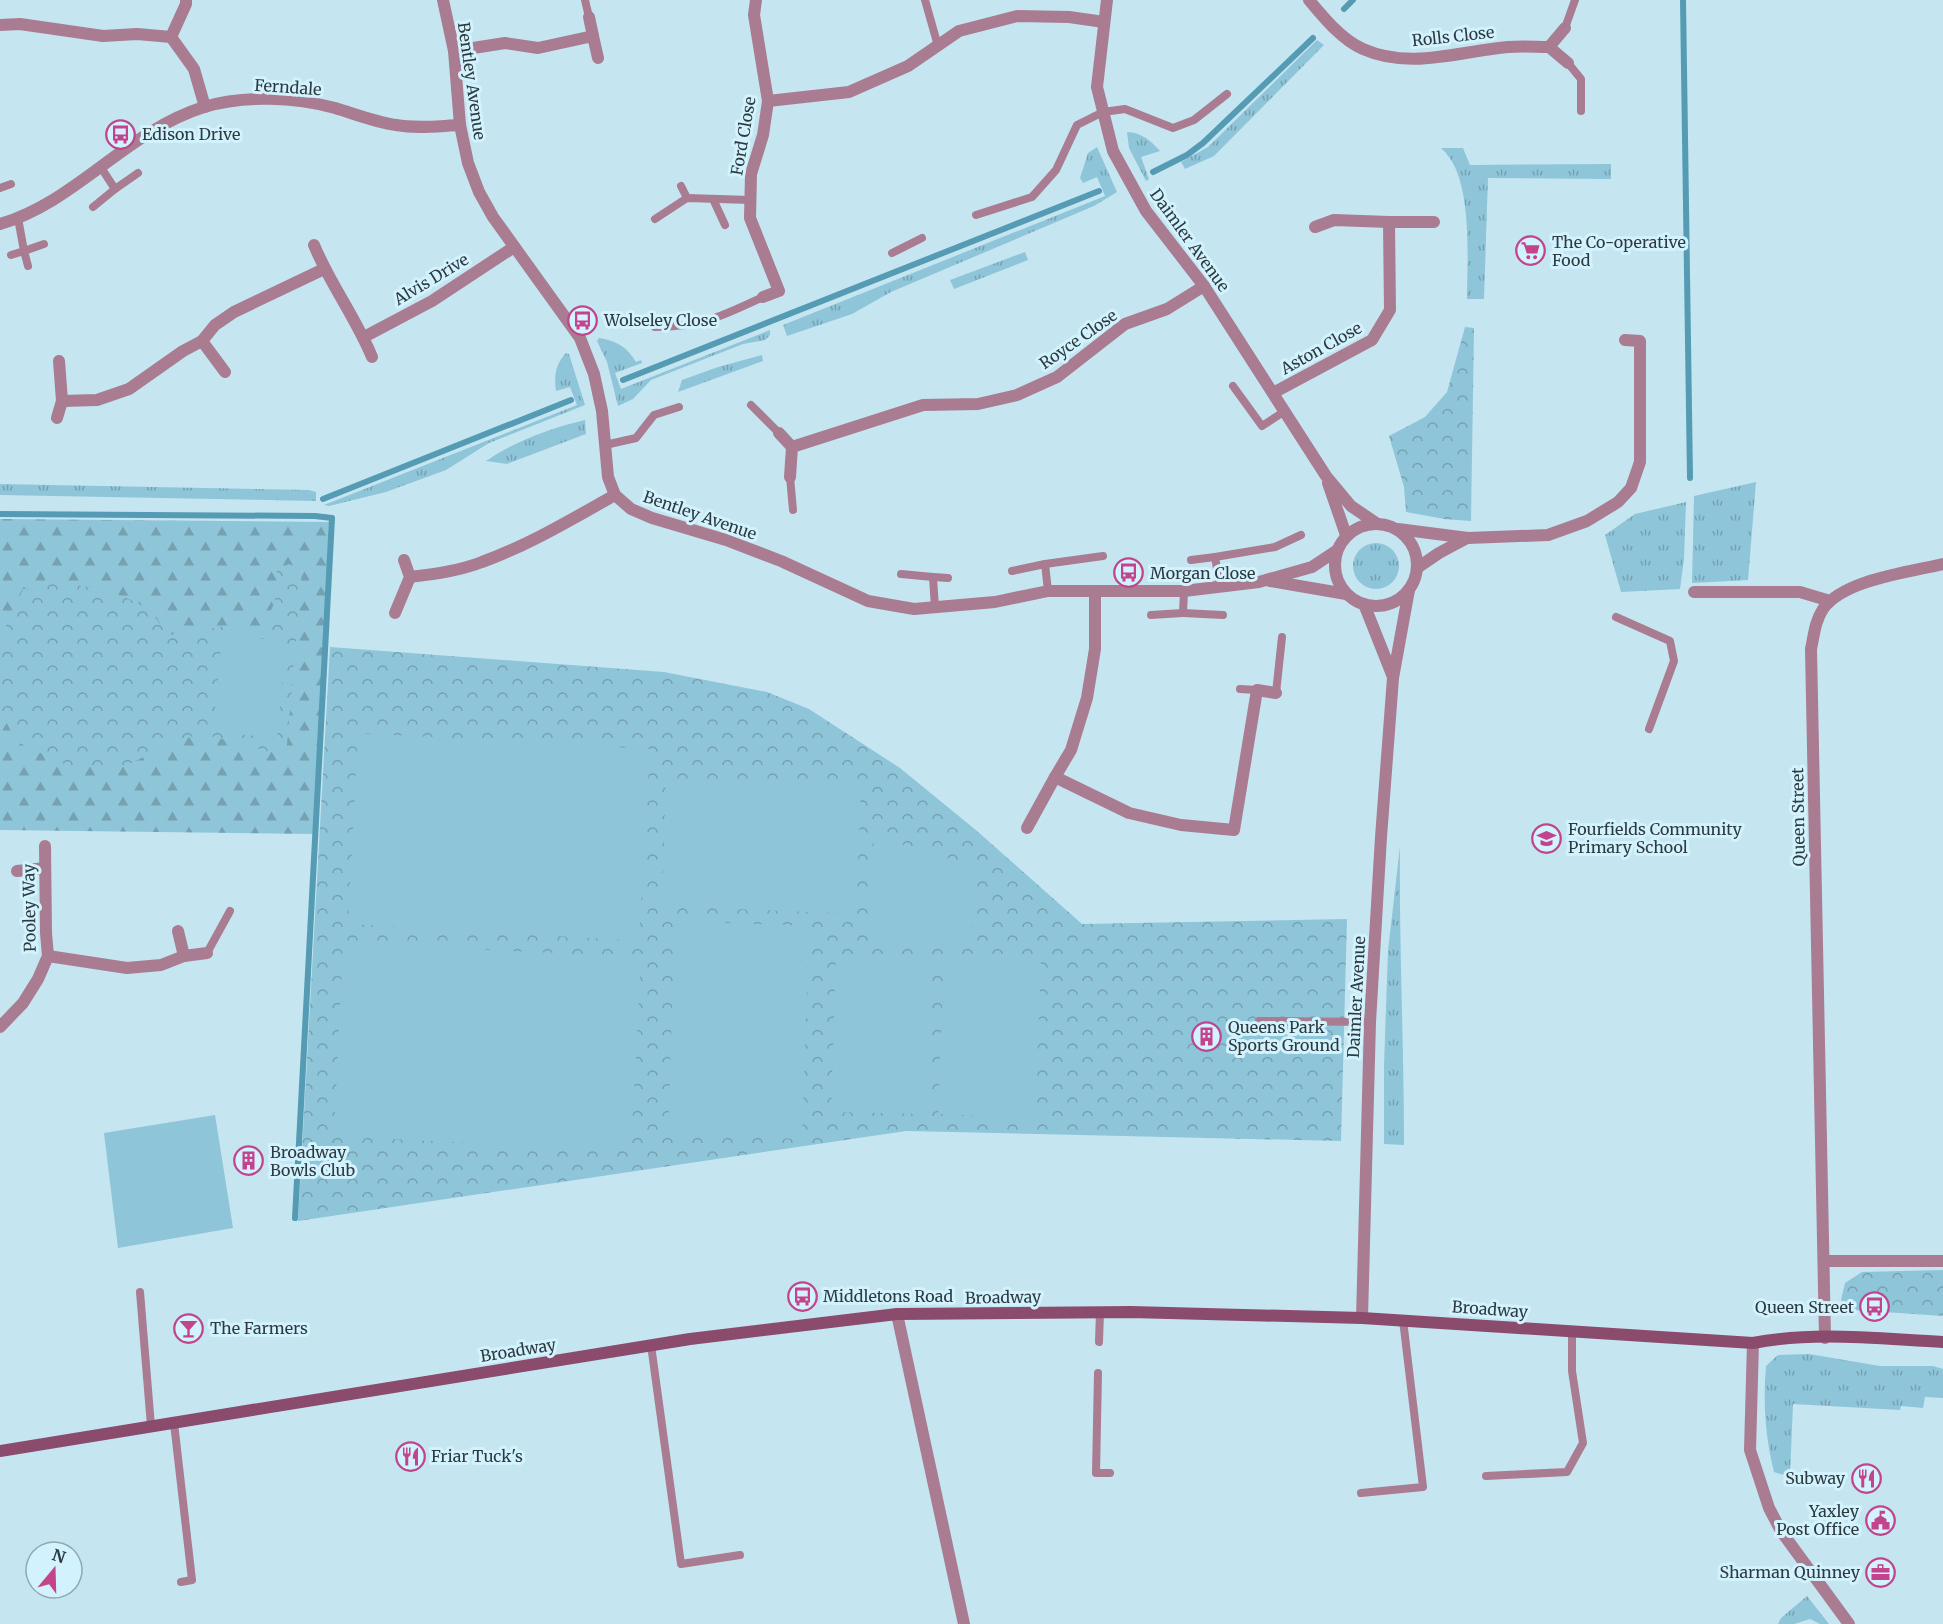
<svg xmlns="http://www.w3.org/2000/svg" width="1943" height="1624" font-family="Merriweather,serif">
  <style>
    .grass { fill: url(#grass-tufts) }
    .forest { fill: url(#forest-firs) }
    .park { fill: url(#park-crowns) }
    .garden { fill: #8fc5d9 }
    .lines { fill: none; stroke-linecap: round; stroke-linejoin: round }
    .stream { stroke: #559bb3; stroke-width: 6 }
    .lane { stroke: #a97c91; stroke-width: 8 }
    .street { stroke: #a97c91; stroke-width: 12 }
    .secondary { stroke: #8a4b6c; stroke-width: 12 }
    .labels { text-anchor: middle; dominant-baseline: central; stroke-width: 6; stroke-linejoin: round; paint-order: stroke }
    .street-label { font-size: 16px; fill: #2d3a3f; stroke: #d2f2fe }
    .poi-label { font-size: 16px; fill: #2d3a3f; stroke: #d2f2fe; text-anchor: start }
  </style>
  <defs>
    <pattern id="grass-tufts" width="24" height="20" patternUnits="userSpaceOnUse" patternTransform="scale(1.5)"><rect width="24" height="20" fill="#8fc5d9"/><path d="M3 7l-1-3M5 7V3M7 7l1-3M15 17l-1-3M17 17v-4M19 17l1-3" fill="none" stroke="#75a1b1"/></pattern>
    <pattern id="forest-firs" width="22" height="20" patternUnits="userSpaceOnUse" patternTransform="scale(1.5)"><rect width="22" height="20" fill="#8fc5d9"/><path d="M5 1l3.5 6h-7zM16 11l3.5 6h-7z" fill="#75a1b1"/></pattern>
    <pattern id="park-crowns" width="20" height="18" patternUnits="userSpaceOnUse" patternTransform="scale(1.5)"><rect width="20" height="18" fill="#8fc5d9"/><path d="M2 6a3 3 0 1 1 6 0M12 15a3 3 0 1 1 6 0" fill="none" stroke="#75a1b1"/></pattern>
  </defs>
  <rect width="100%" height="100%" fill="#c5e5f1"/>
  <g class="grass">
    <path d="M1317 40 1324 45 1214 156 1185 169 1181 162 1208 147Z"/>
    <path d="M1127 132C1141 132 1151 141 1160 151L1141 157 1149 179 1146 181 1129 148Z"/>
    <path d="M1097 147 1117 192 1094 206 891 292 852 314 787 336 783 325 1105 196 1097 177 1083 183 1080 178 1088 153Z"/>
    <path d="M1441 148H1463L1470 165 1611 164V179L1488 178 1484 299H1467C1467 260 1474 175 1441 148Z"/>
    <path d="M1025 252 1028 260 954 289 950 280Z"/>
    <path d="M770 330V335L765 340 743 344 651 380 633 399 618 406 607 362 597 341 599 338C617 341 627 347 636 362L641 360 642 363 615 373 621 389Z"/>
    <path d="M566 353 569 354 585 405 489 443 446 470 386 492 329 506 324 505 577 405 570 387 556 391C554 376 555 365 566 353Z"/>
    <path d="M762 355 763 361 678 392 682 380 718 367Z"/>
    <path d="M585 420 586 434 507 464 486 461C515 441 551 428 585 420Z"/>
    <path d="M1756 482 1748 580 1692 583 1694 496Z"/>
    <path d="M0 484 309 490 316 492V501L0 495Z"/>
    <path d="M1686 502 1684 559 1680 589 1621 592 1605 535 1635 514Z"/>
    <circle cx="1376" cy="566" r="23"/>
    <path d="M1400 846C1399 945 1404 1045 1404 1145L1384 1144V1065L1388 951Z"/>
    <path d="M1809 1354 1880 1366H1933L1943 1369V1398L1925 1397 1923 1408 1901 1406 1900 1410 1793 1404 1790 1477 1774 1472C1765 1435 1763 1404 1766 1366L1778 1355Z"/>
    <path d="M1807 1596 1829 1624H1820L1810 1619 1794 1624H1778L1781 1618Z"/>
  </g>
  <path class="forest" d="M0 519 329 522 316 834 0 830Z"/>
  <g class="park">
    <path d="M1465 327 1474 328 1471 521 1444 519 1406 512 1404 487 1389 436 1425 417 1447 392Z"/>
    <path d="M289 564 302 571 286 756 203 734 174 741 124 767 69 766 17 742 0 711V654L6 626 23 589C35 589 37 584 45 583 71 581 128 593 148 610 156 617 162 627 169 635L227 626 243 633 261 630 275 602 277 570Z"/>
    <path d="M330 647 664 672 767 692 809 709 900 768 977 831 1082 924 1347 919 1341 1141 906 1131 298 1221Z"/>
    <path d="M1943 1270V1316L1855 1310 1841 1300 1845 1283 1862 1272Z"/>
  </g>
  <g class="garden">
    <path d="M222 635 286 641 277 738 213 732Z"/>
    <path d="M358 733 650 749 639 941 348 924Z"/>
    <path d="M666 778 861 786 856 914 662 906Z"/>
    <path d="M874 836 977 867 971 945 868 940Z"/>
    <path d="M675 921 809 926 802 1139 668 1135Z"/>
    <path d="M343 943 641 957 631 1151 334 1136Z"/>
    <path d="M836 954 933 956 929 1114 831 1112Z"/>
    <path d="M944 957 1041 961 1035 1118 938 1114Z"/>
    <path d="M215 1115 233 1228 118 1248 104 1133Z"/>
  </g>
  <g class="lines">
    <g class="stream">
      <path d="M1683 0 1690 478"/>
      <path d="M1344 9 1353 0"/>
      <path d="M1153 172 1187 155 1203 143 1313 38"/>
      <path d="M623 380 1099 191"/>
      <path d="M323 499 571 400"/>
      <path d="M0 514 315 516 332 518 295 1218"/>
    </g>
    <g class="lane">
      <path d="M585 0 589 17"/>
      <path d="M925 0 938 46"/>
      <path d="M1565 28 1575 0"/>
      <path d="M1568 63 1581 79V111"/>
      <path d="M100 166 115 189 138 173"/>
      <path d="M681 186 687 198"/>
      <path d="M0 188 11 184"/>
      <path d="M713 199 725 225"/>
      <path d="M93 207 115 189"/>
      <path d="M976 215 1032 197 1056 170 1077 125 1103 112 1125 109 1173 128 1194 120 1227 94"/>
      <path d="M655 219 687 198 750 200"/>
      <path d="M892 253 922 238"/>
      <path d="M11 255 24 251 18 218"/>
      <path d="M28 266 24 251 44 244"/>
      <path d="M655 327C702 327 722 316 763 297"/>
      <path d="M1233 386 1262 426 1285 411"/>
      <path d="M751 405 779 433"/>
      <path d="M605 445 636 438 654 415 679 407"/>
      <path d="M790 477 793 510"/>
      <path d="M1191 560 1215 557"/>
      <path d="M1012 571 1045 564"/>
      <path d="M901 574 933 577 935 608"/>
      <path d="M933 577 948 578"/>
      <path d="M1220 586 1215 557 1275 547 1301 535"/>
      <path d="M1048 591 1045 564 1103 556"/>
      <path d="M1183 613 1223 615"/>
      <path d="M1151 615 1183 613 1184 591"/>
      <path d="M1616 617 1670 641 1674 661 1649 729"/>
      <path d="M1240 689 1257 690"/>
      <path d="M1276 693 1282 637"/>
      <path d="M207 953 230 911"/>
      <path d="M1259 1021 1370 1022"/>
      <path d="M140 1292 151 1426"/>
      <path d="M1099 1342 1100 1312"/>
      <path d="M651 1345 681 1564 740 1555"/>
      <path d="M1098 1373 1096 1473H1110"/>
      <path d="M174 1423 192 1580 181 1582"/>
      <path d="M1486 1476 1567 1472 1583 1443 1572 1371V1331"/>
      <path d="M1361 1493 1423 1487 1403 1320"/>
    </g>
    <g class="street">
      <path d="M443 0 454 51 460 125 468 163 479 192 493 217 580 338 594 374 602 411 608 477 615 495 631 509 652 518 726 540 781 561 868 601 914 609 995 602 1048 591H1184L1259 582 1312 567 1336 551"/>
      <path d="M756 0 754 15 768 101 763 135 751 174 750 218 779 291 763 297"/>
      <path d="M1107 0 1097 87 1113 151 1146 211 1204 286 1326 476 1351 506 1376 523"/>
      <path d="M1309 0C1323 17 1342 40 1363 49 1410 70 1460 51 1508 47 1522 46 1536 47 1549 47L1568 63"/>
      <path d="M589 17 593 36"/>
      <path d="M0 25 20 24 103 36 137 34 171 37 194 69 205 107"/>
      <path d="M171 37 186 4V0"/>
      <path d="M1549 47 1565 28"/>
      <path d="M454 51 505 43 538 48 593 36 598 58"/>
      <path d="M768 101 849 92 908 66 959 31 1017 16 1069 17 1104 22"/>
      <path d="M0 224C76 202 125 132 204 107 244 95 295 97 335 108 355 114 375 122 396 125 417 129 438 126 460 125"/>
      <path d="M1315 227 1334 220 1389 222"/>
      <path d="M314 245C330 284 356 318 372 357"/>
      <path d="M364 337 432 301 514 247"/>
      <path d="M202 341 225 372"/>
      <path d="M1273 393 1372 340 1390 310 1389 222H1434"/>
      <path d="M62 401 97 400 129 389 183 351 202 341 215 325 234 312 324 269"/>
      <path d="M57 418 62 401 59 361"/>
      <path d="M779 433 792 447"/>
      <path d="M790 477 792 447 923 405 978 404 1017 395 1057 377 1125 324 1167 309 1204 286"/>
      <path d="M1328 483 1346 535"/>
      <circle cx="1376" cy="565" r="41"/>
      <path d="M1398 529 1468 538 1548 535 1587 521 1618 502 1631 488 1640 462V341L1625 340"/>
      <path d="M1417 568 1439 553 1467 538"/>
      <path d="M410 577C434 574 459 571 482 562 529 545 572 519 615 495"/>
      <path d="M1270 581 1346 594"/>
      <path d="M1095 591V649L1087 698 1071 750 1055 777 1129 813 1181 825 1234 830 1257 690 1276 693"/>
      <path d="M1694 592H1800L1830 601"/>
      <path d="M1364 604 1393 677"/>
      <path d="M395 613 410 577 404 560"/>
      <path d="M1027 828 1055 777"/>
      <path d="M17 871 45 868"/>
      <path d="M178 931 184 956"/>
      <path d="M48 956 127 968 161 965 184 956 207 953"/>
      <path d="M0 1027 23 1003 38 979 48 956 46 933 45 846"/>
      <path d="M1824 1261H1943"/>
      <path d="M897 1314 964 1624"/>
      <path d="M1362 1318 1370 1022 1381 837 1393 678 1409 590"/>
      <path d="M1825 1338 1811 649C1814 635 1815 621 1823 609 1843 580 1909 572 1943 564"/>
      <path d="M1753 1343 1750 1450 1769 1508 1781 1531 1849 1624"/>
    </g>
    <path class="secondary" d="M0 1451 690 1339 897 1314 1131 1312 1362 1318 1753 1343C1814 1331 1880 1339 1943 1342"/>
  </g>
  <defs>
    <symbol id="bus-ring" viewBox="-11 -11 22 22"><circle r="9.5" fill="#d2f2fe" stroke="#c4438d" stroke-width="1.5"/><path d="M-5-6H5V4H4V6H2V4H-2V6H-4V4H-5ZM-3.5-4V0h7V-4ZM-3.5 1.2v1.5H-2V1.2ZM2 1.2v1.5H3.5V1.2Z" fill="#c4438d"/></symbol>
    <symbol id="supermarket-ring" viewBox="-11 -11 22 22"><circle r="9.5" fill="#d2f2fe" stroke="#c4438d" stroke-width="1.5"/><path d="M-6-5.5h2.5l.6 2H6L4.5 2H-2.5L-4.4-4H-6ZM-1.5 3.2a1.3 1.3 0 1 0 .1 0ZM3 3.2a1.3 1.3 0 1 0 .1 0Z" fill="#c4438d"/></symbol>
    <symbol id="school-ring" viewBox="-11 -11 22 22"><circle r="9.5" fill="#d2f2fe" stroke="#c4438d" stroke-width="1.5"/><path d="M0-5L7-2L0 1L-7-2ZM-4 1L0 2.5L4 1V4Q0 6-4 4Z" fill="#c4438d"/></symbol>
    <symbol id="building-ring" viewBox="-11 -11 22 22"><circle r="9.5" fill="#d2f2fe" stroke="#c4438d" stroke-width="1.5"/><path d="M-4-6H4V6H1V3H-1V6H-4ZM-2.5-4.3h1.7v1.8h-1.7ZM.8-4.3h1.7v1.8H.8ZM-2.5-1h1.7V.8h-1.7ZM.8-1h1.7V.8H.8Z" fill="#c4438d"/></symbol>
    <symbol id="bar-ring" viewBox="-11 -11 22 22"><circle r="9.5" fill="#d2f2fe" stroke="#c4438d" stroke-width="1.5"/><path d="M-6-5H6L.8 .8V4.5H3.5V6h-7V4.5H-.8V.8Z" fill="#c4438d"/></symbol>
    <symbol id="restaurant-ring" viewBox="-11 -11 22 22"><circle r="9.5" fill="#d2f2fe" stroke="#c4438d" stroke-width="1.5"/><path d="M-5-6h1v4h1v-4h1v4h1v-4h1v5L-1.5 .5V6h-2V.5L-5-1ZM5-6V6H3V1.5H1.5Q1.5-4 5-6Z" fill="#c4438d"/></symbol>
    <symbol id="civic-ring" viewBox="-11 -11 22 22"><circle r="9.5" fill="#d2f2fe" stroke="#c4438d" stroke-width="1.5"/><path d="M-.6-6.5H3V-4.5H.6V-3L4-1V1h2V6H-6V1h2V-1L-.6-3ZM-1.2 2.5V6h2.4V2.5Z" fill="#c4438d"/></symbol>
    <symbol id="office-ring" viewBox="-11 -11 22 22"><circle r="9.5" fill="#d2f2fe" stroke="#c4438d" stroke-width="1.5"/><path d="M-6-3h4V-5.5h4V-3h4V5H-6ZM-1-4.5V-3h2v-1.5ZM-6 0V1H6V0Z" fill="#c4438d"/></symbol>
  </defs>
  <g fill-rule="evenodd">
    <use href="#bus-ring" x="104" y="118" width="33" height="33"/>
    <use href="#supermarket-ring" x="1514" y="234" width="33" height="33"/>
    <use href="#bus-ring" x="566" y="304" width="33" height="33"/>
    <use href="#bus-ring" x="1112" y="556" width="33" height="33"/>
    <use href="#school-ring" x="1530" y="822" width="33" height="33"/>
    <use href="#building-ring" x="1190" y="1020" width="33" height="33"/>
    <use href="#building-ring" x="232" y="1144" width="33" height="33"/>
    <use href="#bus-ring" x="786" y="1280" width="33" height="33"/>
    <use href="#bus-ring" x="1858" y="1290" width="33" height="33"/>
    <use href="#bar-ring" x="172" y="1312" width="33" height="33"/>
    <use href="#restaurant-ring" x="394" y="1440" width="33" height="33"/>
    <use href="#restaurant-ring" x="1850" y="1462" width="33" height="33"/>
    <use href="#civic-ring" x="1864" y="1504" width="33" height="33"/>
    <use href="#office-ring" x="1864" y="1556" width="33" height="33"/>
  </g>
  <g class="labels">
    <g class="street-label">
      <text transform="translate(1453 36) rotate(-6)">Rolls Close</text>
      <text transform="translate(472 81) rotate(82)">Bentley Avenue</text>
      <text transform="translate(288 87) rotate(4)">Ferndale</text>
      <text transform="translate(743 136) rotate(-80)">Ford Close</text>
      <text transform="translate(1190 240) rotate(54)">Daimler Avenue</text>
      <text transform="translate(431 279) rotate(-31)">Alvis Drive</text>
      <text transform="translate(1078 339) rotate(-35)">Royce Close</text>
      <text transform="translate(1321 348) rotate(-29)">Aston Close</text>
      <text transform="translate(700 515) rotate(19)">Bentley Avenue</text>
      <text transform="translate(1798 817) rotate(-91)">Queen Street</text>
      <text transform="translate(29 908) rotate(-91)">Pooley Way</text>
      <text transform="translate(1356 997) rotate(-87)">Daimler Avenue</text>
      <text transform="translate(1003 1297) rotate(-1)">Broadway</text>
      <text transform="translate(1490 1309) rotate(4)">Broadway</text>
      <text transform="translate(518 1350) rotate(-9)">Broadway</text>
    </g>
    <g class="poi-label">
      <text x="142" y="134">Edison Drive</text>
      <text x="1552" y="242">The Co-operative<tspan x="1552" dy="18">Food</tspan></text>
      <text x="604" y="320">Wolseley Close</text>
      <text x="1150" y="573">Morgan Close</text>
      <text x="1568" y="829">Fourfields Community<tspan x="1568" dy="18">Primary School</tspan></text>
      <text x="1228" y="1027">Queens Park<tspan x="1228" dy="18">Sports Ground</tspan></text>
      <text x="270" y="1152">Broadway<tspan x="270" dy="18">Bowls Club</tspan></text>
      <text x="823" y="1296">Middletons Road</text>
      <text x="1854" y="1307" text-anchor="end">Queen Street</text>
      <text x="210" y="1328">The Farmers</text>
      <text x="431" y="1456">Friar Tuck's</text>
      <text x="1845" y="1478" text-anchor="end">Subway</text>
      <text x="1859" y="1511" text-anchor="end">Yaxley<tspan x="1859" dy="18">Post Office</tspan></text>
      <text x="1860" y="1572" text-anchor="end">Sharman Quinney</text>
    </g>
  </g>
  <g transform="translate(54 1570) rotate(19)"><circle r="28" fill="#d2f2fe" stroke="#90a8b2" stroke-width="1.5"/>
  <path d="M0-4.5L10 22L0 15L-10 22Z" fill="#c4438d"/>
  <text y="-9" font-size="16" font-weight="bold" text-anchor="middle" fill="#2d3a3f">N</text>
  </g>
</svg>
